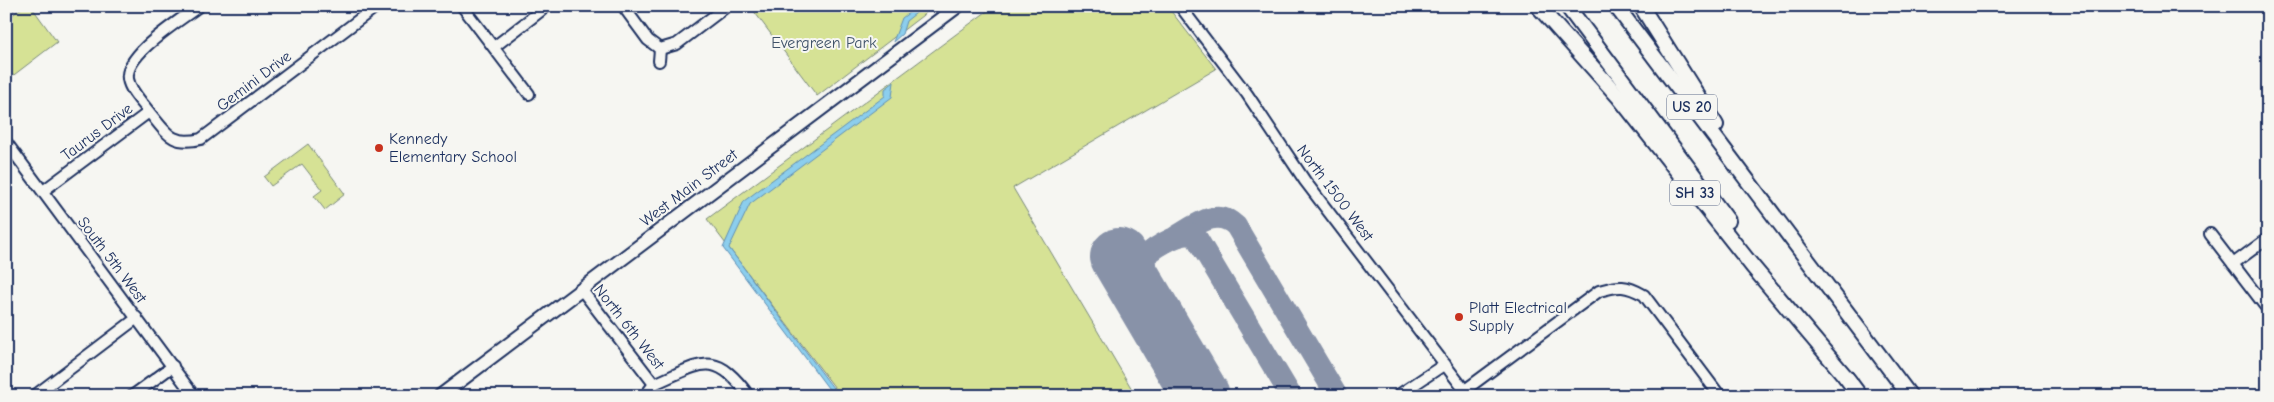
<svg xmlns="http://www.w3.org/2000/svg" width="2274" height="402" font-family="'Comic Neue',sans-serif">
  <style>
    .green { fill: #d6e295; stroke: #78887a }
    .water { fill: #8cceed; stroke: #5f8eb4 }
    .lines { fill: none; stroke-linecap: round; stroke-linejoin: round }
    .taxiway { stroke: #8892a8; stroke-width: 22 }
    .runway { stroke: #8892a8; stroke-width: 58 }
    .minor-casing { stroke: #1b2f5e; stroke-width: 14 }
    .major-casing { stroke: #1b2f5e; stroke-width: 16 }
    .highway-casing { stroke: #1b2f5e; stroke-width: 18 }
    .minor { stroke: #f6f6f2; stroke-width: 10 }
    .major { stroke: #f6f6f2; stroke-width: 12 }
    .highway { stroke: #f6f6f2; stroke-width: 14 }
    .poi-dot { fill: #c8321e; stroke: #f6f6f2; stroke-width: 2 }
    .labels { text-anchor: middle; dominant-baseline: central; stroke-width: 4; stroke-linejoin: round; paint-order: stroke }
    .shield { fill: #f6f6f2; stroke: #5d6b8a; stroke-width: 1 }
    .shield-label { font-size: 15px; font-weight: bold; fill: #1b2f5e }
    .park-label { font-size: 16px; fill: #405369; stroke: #f6f6f2 }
    .street-label { font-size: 16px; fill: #1b2f5e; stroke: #f6f6f2 }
    .poi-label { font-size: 16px; fill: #1b2f5e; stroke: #f6f6f2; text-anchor: start }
  </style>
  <rect width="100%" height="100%" fill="#f6f6f2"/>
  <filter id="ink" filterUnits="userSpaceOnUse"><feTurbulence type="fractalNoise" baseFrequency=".02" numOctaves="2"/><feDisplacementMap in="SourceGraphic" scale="10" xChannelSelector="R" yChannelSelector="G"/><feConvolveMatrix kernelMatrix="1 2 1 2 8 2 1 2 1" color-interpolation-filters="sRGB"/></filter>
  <g filter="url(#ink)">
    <g class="green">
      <path d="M24 6H31L57 42 6 81V20Z"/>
      <path d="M750 6H935L817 96Z"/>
      <path d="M994 6H1167L1216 69 1013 188 1136 396H841L707 219Z"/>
      <path d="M308 144 345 194 325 210 314 196 322 190 302 164 271 186 264 177Z"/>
    </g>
    <g class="water">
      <path d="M918 6H925L906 21 902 34 893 42 902 18Z"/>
      <path d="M894 82 892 97 750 204 729 248 839 396H834L723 248 744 201 885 96V89Z"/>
    </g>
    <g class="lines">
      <g class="taxiway">
        <path d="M1177 236C1196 225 1217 207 1236 226L1337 396"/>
        <path d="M1136 286C1136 278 1136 270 1140 263 1148 250 1179 231 1195 235L1291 396"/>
      </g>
      <path class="runway" d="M1119 257 1201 396"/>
      <defs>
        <g id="minor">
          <path d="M462 6 529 94"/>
          <path d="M623 6 648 40 660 49"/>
          <path d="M1180 6 1247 94 1305 181 1469 396"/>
          <path d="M6 8 8 6"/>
          <path d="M494 47 547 6"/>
          <path d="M660 49 677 44 727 6"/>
          <path d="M659 61 660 49"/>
          <path d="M149 112C167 133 171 146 201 139L377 6"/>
          <path d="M6 142 194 396"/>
          <path d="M43 191 149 112C142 102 130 91 128 79 124 54 181 20 199 6"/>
          <path d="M2210 234 2233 264"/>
          <path d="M581 289 654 384"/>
          <path d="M2265 306 2233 264 2268 238"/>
          <path d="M654 384C701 364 714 348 749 396"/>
          <path d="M1465 390 1599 291C1619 285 1626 285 1644 295L1720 396"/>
          <path d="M34 396 137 318"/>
          <path d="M132 396 173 366"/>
          <path d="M645 396 654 384"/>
          <path d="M1397 396 1445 364"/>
        </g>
        <path id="major" d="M440 396 958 6"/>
        <g id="highway">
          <path d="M1538 6 1618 96 1753 267 1850 382"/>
          <path d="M1567 6 1728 221"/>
          <path d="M1616 6 1910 396"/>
          <path d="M1641 6 1716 125"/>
          <path d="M1845 376 1860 396"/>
        </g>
      </defs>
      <use href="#minor" class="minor-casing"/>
      <use href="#major" class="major-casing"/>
      <use href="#highway" class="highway-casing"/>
      <use href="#minor" class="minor"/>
      <use href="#major" class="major"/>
      <use href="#highway" class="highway"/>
    </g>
  </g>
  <g class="poi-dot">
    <circle cx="379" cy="148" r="5"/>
    <circle cx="1459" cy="317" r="5"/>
  </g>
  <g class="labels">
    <g class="shield">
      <rect x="1667" y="94.5" width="50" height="25" rx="4"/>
      <rect x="1670" y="180.5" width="50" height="25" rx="4"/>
    </g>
    <g class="shield-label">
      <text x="1692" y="107">US 20</text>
      <text x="1695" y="193">SH 33</text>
    </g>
    <g class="park-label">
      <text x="824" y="43">Evergreen Park</text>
    </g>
    <g class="street-label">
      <text transform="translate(254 81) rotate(-37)">Gemini Drive</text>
      <text transform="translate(97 132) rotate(-37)">Taurus Drive</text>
      <text transform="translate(689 188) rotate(-37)">West Main Street</text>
      <text transform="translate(1335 193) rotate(53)">North 1500 West</text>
      <text transform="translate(112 260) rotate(53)">South 5th West</text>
      <text transform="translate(629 327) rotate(52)">North 6th West</text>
    </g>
    <g class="poi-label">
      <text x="389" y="139">Kennedy<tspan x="389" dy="18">Elementary School</tspan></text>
      <text x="1469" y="308">Platt Electrical<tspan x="1469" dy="18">Supply</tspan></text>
    </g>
  </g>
  <rect width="2274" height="402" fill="none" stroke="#f6f6f2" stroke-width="25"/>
  <rect x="12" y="12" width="2249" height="377" fill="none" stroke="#1b2f5e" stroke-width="2" filter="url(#ink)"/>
</svg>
